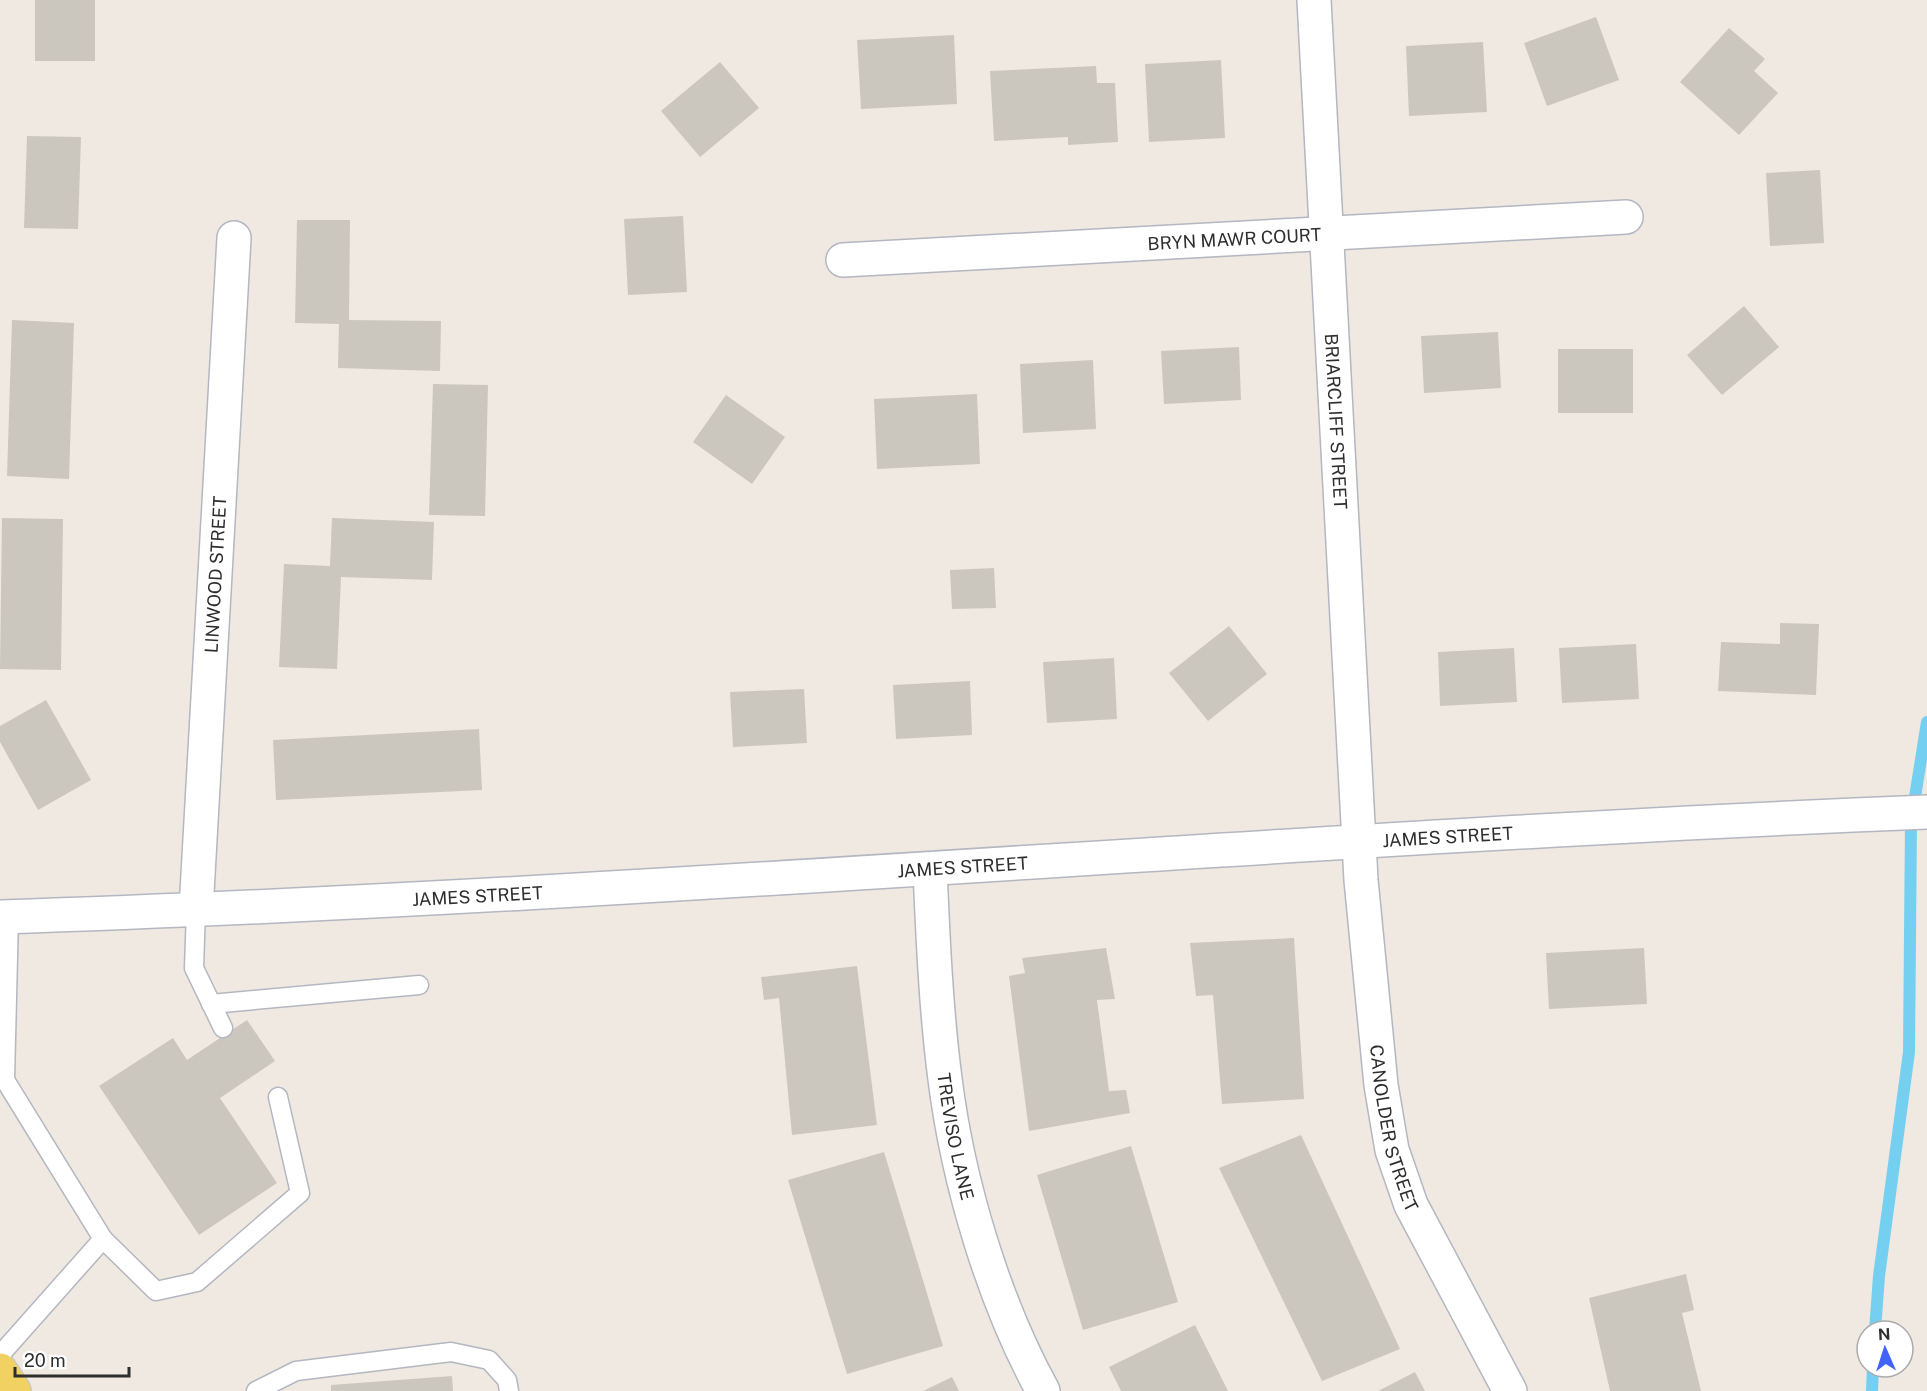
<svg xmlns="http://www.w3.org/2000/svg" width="1927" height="1391" font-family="'Public Sans',sans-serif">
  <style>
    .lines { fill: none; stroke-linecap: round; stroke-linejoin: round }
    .stream { stroke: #75cff0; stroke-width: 12 }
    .building { fill: #cbc7bf }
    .lane-casing { stroke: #b4b7c1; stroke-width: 21 }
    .street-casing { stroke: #b4b7c1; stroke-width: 36 }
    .primary-casing { stroke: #c9c9c9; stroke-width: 36 }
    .lane { stroke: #fff; stroke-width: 18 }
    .street { stroke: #fff; stroke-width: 33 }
    .primary { stroke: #f2d163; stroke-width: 33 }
    .labels { text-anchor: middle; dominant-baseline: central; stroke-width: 4.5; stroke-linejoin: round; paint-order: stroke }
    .street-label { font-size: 18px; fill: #2e2e2e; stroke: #fff }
  </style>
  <rect width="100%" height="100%" fill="#efe9e1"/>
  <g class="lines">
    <g class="stream">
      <path d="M1875 1331 1879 1276 1909 1052 1911 822 1927 722"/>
      <path d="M1872 1391 1873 1367"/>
    </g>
  </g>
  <g class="building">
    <rect x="35" y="0" width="60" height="61"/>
    <path d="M1596 17 1619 80 1547 106 1524 43Z"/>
    <path d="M1729 28 1765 59 1754 71 1778 93 1739 135 1680 82Z"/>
    <path d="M954 35 957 104 861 109 857 40Z"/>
    <path d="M1483 42 1487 112 1409 116 1406 46Z"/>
    <path d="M1221 60 1225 138 1149 142 1145 64Z"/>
    <path d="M720 62 759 108 700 157 661 111Z"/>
    <path d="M1096 66 1097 83H1115L1118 142 1068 145V137L994 141 990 71Z"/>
    <path d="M27 136 81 137 78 229 24 228Z"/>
    <path d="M1820 170 1824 243 1770 246 1766 173Z"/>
    <path d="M683 216 687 292 628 295 624 219Z"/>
    <path d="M297 220H350L349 320 441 321 440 371 338 368 339 324 295 323Z"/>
    <path d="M1744 306 1779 347 1722 395 1687 355Z"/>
    <path d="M12 320 74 323 69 479 7 476Z"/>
    <path d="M1498 332 1501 388 1424 393 1421 336Z"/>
    <path d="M1239 347 1241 400 1164 404 1161 351Z"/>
    <rect x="1558" y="349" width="75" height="64"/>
    <path d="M1093 360 1096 429 1023 433 1020 364Z"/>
    <path d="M433 384 488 385 485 516 429 515Z"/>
    <path d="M977 394 980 464 877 469 874 399Z"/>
    <path d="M726 395 785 437 752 484 693 442Z"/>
    <path d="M2 518 63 519 61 670 0 669Z"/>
    <path d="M332 518 434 522 432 580 341 577 337 669 279 667 284 564 330 566Z"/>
    <path d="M994 568 996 608 952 609 950 570Z"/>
    <path d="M1780 623 1819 624 1816 695 1718 691 1721 642 1780 644Z"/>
    <path d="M1229 626 1267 674 1208 721 1169 673Z"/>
    <path d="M1636 644 1639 699 1562 703 1559 648Z"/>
    <path d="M1514 648 1517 702 1440 706 1438 652Z"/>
    <path d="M1114 658 1117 719 1047 723 1043 662Z"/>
    <path d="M970 681 972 735 896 739 893 685Z"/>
    <path d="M804 689 807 743 733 747 730 692Z"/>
    <path d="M46 700 91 780 38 810 0 742V726Z"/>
    <path d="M479 729 482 790 276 800 273 740Z"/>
    <path d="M1294 938 1304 1099 1222 1104 1213 995 1196 996 1190 943Z"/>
    <path d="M1106 948 1115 999 1097 1000 1109 1091 1126 1090 1130 1113 1029 1131 1009 976 1025 973 1022 958Z"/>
    <path d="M1644 948 1647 1004 1549 1009 1546 953Z"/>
    <path d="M857 966 877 1125 792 1135 779 998 764 1000 761 977Z"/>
    <path d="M247 1020 275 1061 220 1098 277 1183 199 1235 99 1086 173 1038 187 1060Z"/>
    <path d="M1301 1135 1400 1349 1322 1381 1219 1168Z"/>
    <path d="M1131 1146 1178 1302 1083 1330 1037 1175Z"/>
    <path d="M884 1152 943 1346 847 1374 788 1180Z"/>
    <path d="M1686 1274 1694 1310 1682 1313 1701 1391H1610L1589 1298Z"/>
    <path d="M1195 1325 1228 1391H1121L1109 1367Z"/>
    <path d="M1415 1372 1425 1391H1378Z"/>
    <path d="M452 1376 453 1391H331V1385Z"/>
    <path d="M952 1377 959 1391H923Z"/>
  </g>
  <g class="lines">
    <defs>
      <g id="lane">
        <path d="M196 910 194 968 223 1028"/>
        <path d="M211 1004 419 985"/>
        <path d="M103 1239 156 1291 197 1282 300 1193 278 1097"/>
        <path d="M0 1355 103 1239 5 1080 9 916"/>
        <path d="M256 1391 296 1371 451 1352 489 1360 507 1380 509 1391"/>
      </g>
      <g id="street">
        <path id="s1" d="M1314 0 1361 880 1381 1085 1392 1150 1411 1205 1510 1391"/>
        <path id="s2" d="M843 260 1626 217"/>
        <path id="s3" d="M930 870C933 939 936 1010 945 1079 958 1182 993 1300 1043 1391"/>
        <path id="s4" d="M196 910 234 238"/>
        <path id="s5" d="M0 917C643 896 1284 838 1927 812"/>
      </g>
      <path id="primary" d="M0 1370 14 1391"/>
    </defs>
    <use href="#lane" class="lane-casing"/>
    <use href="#street" class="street-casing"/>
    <use href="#primary" class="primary-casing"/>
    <use href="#lane" class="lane"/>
    <use href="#street" class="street"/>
    <use href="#primary" class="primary"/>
  </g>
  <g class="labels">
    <g class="street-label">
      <text stroke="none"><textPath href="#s2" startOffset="392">BRYN MAWR COURT</textPath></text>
      <text stroke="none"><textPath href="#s1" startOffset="422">BRIARCLIFF STREET</textPath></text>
      <text stroke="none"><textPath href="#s4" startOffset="336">LINWOOD STREET</textPath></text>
      <text stroke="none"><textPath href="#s5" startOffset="1450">JAMES STREET</textPath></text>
      <text stroke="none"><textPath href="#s5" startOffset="964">JAMES STREET</textPath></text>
      <text stroke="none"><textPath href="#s5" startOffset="478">JAMES STREET</textPath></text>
      <text stroke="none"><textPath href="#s1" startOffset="1132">CANOLDER STREET</textPath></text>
      <text stroke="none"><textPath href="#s3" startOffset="268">TREVISO LANE</textPath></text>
    </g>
  </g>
  <g transform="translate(1885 1349) rotate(357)"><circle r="28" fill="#ffffff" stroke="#ababab" stroke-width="1.5"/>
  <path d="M0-4.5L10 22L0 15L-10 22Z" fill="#4264fb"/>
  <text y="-9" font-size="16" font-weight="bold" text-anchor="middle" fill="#2e2e2e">N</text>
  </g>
  <path d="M15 1367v9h114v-9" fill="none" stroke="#2e2e2e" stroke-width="3"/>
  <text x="24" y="1367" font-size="18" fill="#2e2e2e" stroke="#ffffff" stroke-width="4.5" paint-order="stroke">20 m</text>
</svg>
